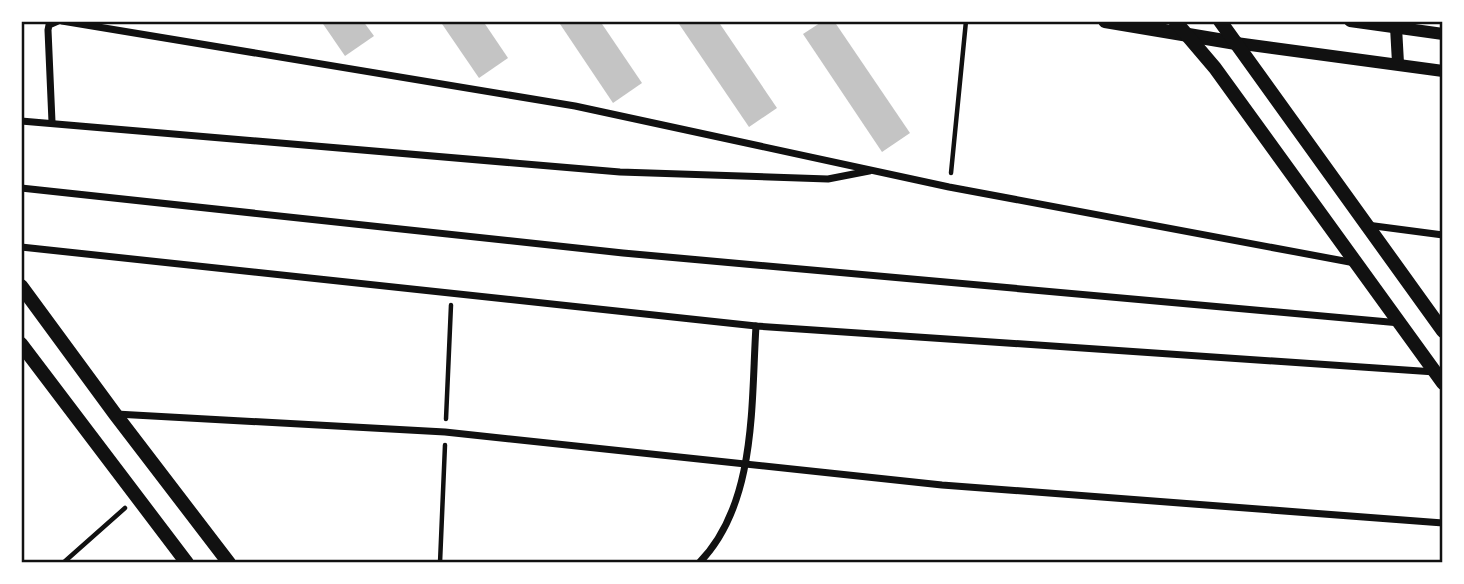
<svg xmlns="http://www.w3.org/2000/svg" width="1464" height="584" font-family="Inter,sans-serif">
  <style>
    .building { fill: #c4c4c4 }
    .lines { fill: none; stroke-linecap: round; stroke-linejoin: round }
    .path { stroke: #111; stroke-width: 4.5 }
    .minor { stroke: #111; stroke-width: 7 }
    .tertiary { stroke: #111; stroke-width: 12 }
    .secondary { stroke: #111; stroke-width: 14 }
    .neatline { fill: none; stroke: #111; stroke-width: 2.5 }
  </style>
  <rect width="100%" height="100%" fill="#fff"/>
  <g class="building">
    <path d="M321 21H363L374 36 345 56Z"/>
    <path d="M440 21H483L508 58 479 78Z"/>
    <path d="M558 21H600L642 83 613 103Z"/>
    <path d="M677 21H718L777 108 749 127Z"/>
    <path d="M823 21H834L910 133 882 152 803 34Z"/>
  </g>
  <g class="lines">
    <g class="path">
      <path d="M951 173 966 21"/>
      <path d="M446 419 451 305"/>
      <path d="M63 563 125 508"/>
      <path d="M440 563 445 445"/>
    </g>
    <g class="minor">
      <path d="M62 21 575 106 949 187 1355 263"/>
      <path d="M21 121 620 172 828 179 869 171"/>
      <path d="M52 122 48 30 49 25 58 21"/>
      <path d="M21 188 623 253 1400 323"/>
      <path d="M1367 225 1443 235"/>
      <path d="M21 247 756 326 1435 372"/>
      <path d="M116 414 445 432 942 485 1443 523"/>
      <path d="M699 563C757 504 751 403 756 326"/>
    </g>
    <g class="tertiary">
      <path d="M1350 21 1443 34"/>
      <path d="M1393 23 1396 27 1398 63"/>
      <path d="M1236 43 1443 71"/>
    </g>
    <g class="secondary">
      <path d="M1105 21 1236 43"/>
      <path d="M1175 21 1215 68 1443 383"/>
      <path d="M1220 21 1443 331"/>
      <path d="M21 286 115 414 229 563"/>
      <path d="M21 344 187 563"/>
    </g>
  </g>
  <rect width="1464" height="584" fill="none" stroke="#ffffff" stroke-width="46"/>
  <rect x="23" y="23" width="1418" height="538" class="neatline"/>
</svg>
